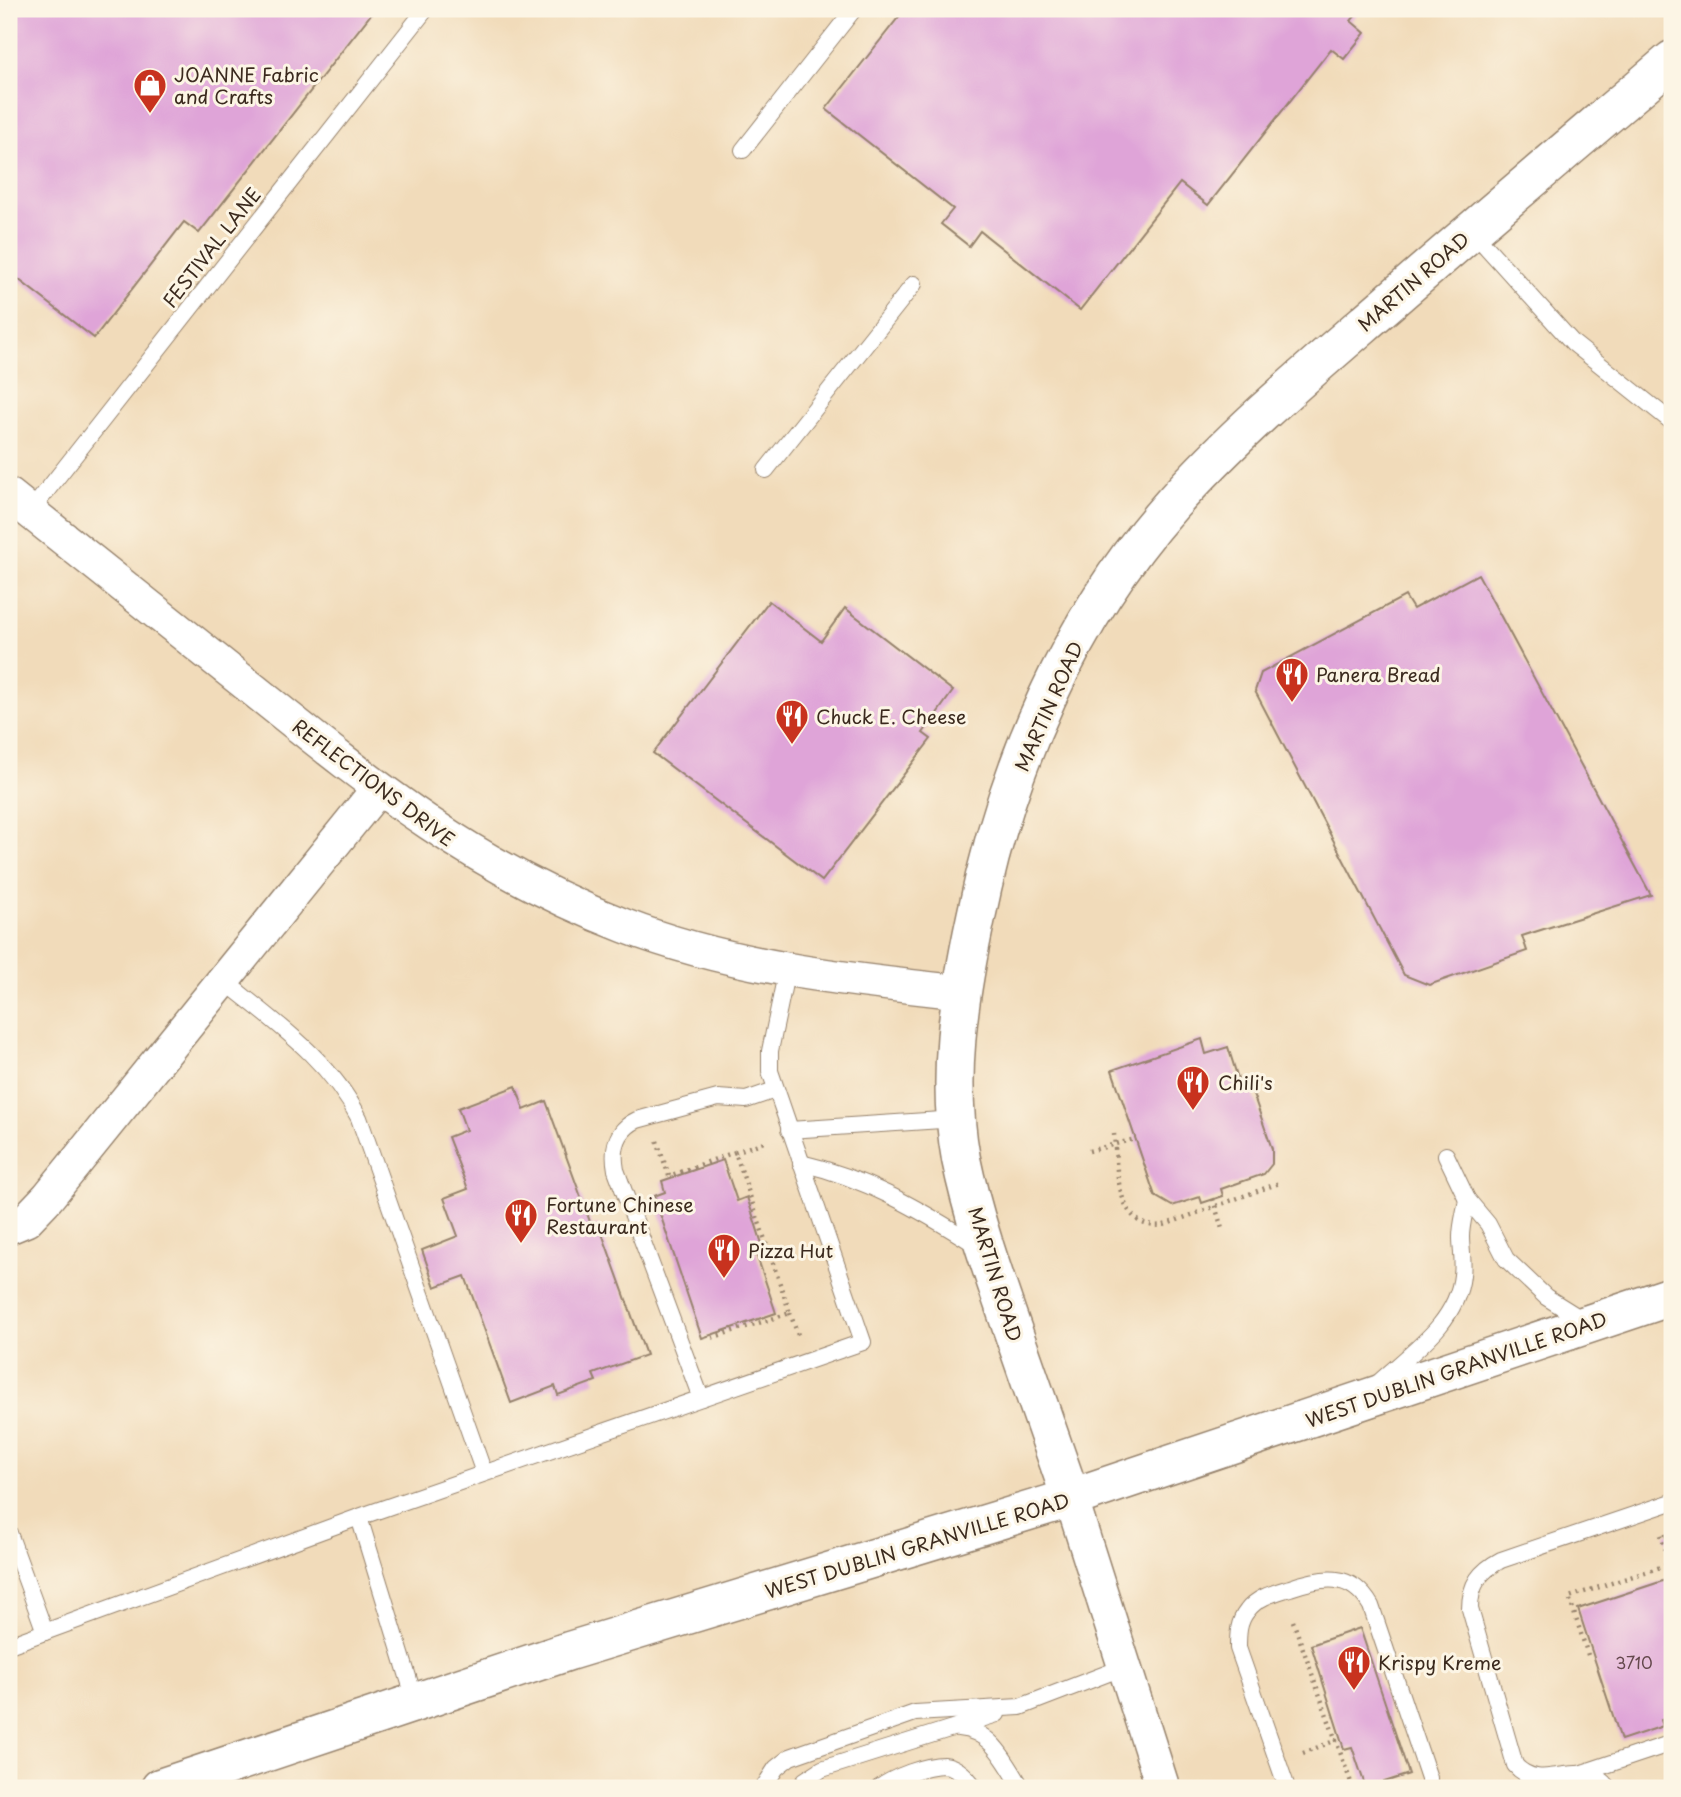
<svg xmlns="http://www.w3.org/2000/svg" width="1681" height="1797" font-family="'Playpen Sans',sans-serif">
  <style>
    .building { fill: #dfa4d8 }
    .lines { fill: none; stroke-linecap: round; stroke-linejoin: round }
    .service-casing { stroke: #96826c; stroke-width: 18 }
    .minor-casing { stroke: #96826c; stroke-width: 36 }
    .tertiary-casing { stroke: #96826c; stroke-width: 41 }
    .primary-casing { stroke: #96826c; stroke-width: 41 }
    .path { stroke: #96826c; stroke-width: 4.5; stroke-dasharray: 2 5; stroke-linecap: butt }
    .service { stroke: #fff; stroke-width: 16 }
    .minor { stroke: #fff; stroke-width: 33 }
    .tertiary { stroke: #fff; stroke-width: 38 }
    .primary { stroke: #fff; stroke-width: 38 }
    .labels { text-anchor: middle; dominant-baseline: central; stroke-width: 6; stroke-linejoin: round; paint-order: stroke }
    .number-label { font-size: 16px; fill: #64484c }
    .poi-label { font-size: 19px; fill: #3b2a1e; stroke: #fcf5e5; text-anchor: start }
    .street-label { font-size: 19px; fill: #3b2a1e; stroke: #fcf5e5 }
  </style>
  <rect width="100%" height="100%" fill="#fcf5e5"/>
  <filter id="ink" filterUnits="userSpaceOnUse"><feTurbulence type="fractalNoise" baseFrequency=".0143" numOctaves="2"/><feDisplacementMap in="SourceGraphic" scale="14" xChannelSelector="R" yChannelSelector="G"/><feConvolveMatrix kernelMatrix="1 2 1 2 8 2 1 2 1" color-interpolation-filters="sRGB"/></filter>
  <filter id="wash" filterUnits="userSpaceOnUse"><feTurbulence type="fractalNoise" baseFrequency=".00686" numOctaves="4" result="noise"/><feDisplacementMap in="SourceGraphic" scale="28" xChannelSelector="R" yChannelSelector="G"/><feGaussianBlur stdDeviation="1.57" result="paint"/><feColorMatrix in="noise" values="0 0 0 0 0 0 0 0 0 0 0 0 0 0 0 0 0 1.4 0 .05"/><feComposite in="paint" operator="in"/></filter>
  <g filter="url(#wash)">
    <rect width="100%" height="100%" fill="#f1dbba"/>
    <g id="blocks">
      <g class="building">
        <path d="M9 9H375L199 233 184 222 94 338 9 272Z"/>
        <path d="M905 9H1361L1351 21 1365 33 1344 59 1331 49 1208 205 1180 183 1080 310 980 231 969 246 941 224 953 209 826 109Z"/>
        <path d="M1478 574 1651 895 1522 936 1527 951 1429 985 1404 975 1255 691 1261 673 1405 596 1413 609Z"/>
        <path d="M769 601 821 641 845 608 953 691 923 733 931 739 822 881 653 753Z"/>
        <path d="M1202 1039 1206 1054 1228 1047 1240 1085 1249 1082 1272 1149V1164L1264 1174 1221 1189 1223 1196 1202 1203 1200 1197 1172 1206 1155 1196 1112 1070Z"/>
        <path d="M516 1086 524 1110 546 1101 592 1227 599 1225 646 1355 593 1374 596 1381 558 1395 555 1386 511 1403 465 1276 435 1287 422 1250 458 1236 444 1198 468 1189 448 1137 466 1130 458 1108Z"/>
        <path d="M723 1160 737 1201 747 1197 762 1244 754 1247 776 1313 702 1338 654 1196 665 1192 662 1181Z"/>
        <path d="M1672 1533V1555L1665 1535Z"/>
        <path d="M1672 1578V1716L1661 1720 1663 1726 1621 1740 1578 1609Z"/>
        <path d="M1360 1628 1409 1774 1366 1788 1352 1747 1344 1749 1311 1645Z"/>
      </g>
    </g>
  </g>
  <g filter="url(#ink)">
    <use href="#blocks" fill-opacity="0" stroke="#96826c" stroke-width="2"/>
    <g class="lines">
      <defs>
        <g id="service">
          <path d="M743 150 854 9"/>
          <path d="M1472 231 1573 343 1672 422"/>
          <path d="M766 470 914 284"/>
          <path d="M30 512 426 9"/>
          <path d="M222 979C273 1021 329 1058 359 1118L484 1473"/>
          <path d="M789 1130 957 1119"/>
          <path d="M1446 1155 1467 1199 1488 1224 1506 1259 1546 1297 1586 1322"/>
          <path d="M801 1163C866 1178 921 1210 978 1246"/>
          <path d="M1377 1384C1410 1353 1457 1324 1462 1275 1464 1262 1461 1250 1461 1237 1461 1225 1465 1212 1467 1199"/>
          <path d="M701 1398 616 1170C612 1149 616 1130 637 1120L718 1098 746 1100 775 1090"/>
          <path d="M359 1517 416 1703"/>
          <path d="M9 1533 45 1632"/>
          <path d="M9 1645 359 1517 863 1342 770 1071V1051L787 969"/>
          <path d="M958 1728C992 1730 1006 1763 1022 1788"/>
          <path d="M1582 1773 1672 1743"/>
          <path d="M763 1788 776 1768 790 1757 915 1713 1020 1707 1124 1667"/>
          <path d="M800 1788 805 1780 822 1769 997 1714"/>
          <path d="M879 1788C894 1777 925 1765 944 1765 958 1766 968 1778 975 1788"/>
          <path d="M1287 1788 1238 1648C1238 1635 1238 1622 1247 1611 1257 1597 1274 1593 1290 1588 1322 1577 1351 1571 1371 1606L1429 1778V1788"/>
          <path d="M1608 1788C1583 1753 1543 1797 1515 1765L1470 1609C1470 1584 1480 1571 1501 1560L1672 1502"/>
        </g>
        <g id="minor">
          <path d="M9 495C91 560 173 626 255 691 377 789 477 869 625 926 731 967 848 980 960 992"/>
          <path d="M9 1227 26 1220 48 1197 378 789"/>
          <path d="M1071 1498 1163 1788"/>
        </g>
        <path id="tertiary" d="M1071 1498C1050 1438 1029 1377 1008 1317 990 1265 972 1212 961 1159 946 1078 959 996 976 917 1006 768 1070 619 1171 505 1237 431 1313 368 1388 303 1482 221 1577 141 1672 60"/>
        <path id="primary" d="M160 1788 569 1651 1071 1498 1672 1296"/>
      </defs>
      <use href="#service" class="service-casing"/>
      <use href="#minor" class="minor-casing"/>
      <use href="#tertiary" class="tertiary-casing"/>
      <use href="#primary" class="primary-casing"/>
      <g class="path">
        <path d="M1114 1134C1117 1166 1115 1233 1164 1225L1282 1182"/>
        <path d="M657 1141 669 1176 735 1152 790 1313 708 1339"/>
        <path d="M1089 1151 1135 1139"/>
        <path d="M735 1152 764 1142"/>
        <path d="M1213 1199 1223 1232"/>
        <path d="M790 1313 798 1335"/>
        <path d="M1293 1621 1353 1788"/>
        <path d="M1588 1655 1569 1597 1670 1564 1661 1535"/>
        <path d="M1303 1753 1342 1738"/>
        <path d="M1388 1788 1394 1786"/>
      </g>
      <use href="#service" class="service"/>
      <use href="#minor" class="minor"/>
      <use href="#tertiary" class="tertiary"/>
      <use href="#primary" class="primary"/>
    </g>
  </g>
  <defs>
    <symbol id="shop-pin" viewBox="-11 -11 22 30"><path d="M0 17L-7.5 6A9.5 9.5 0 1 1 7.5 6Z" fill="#c8321e" stroke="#fcf5e5"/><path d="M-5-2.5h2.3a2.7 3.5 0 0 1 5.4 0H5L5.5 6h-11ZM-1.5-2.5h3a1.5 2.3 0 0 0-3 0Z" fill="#fff"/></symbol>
    <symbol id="restaurant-pin" viewBox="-11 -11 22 30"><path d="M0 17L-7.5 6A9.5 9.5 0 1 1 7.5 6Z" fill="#c8321e" stroke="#fcf5e5"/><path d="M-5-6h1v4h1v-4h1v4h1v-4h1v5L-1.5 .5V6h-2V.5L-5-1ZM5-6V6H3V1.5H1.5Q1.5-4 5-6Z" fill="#fff"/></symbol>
  </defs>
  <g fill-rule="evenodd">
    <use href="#shop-pin" x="131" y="66" width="38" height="52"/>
    <use href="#restaurant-pin" x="1273" y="655" width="38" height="52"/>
    <use href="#restaurant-pin" x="773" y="697" width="38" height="52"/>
    <use href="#restaurant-pin" x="1174" y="1063" width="38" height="52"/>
    <use href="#restaurant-pin" x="502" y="1196" width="38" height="52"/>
    <use href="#restaurant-pin" x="705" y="1231" width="38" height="52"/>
    <use href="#restaurant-pin" x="1335" y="1643" width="38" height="52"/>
  </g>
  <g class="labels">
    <g class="number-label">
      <text x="1634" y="1662">3710</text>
    </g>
    <g class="poi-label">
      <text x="174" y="74">JOANNE Fabric<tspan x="174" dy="22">and Crafts</tspan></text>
      <text x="1316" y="674">Panera Bread</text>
      <text x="816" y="716">Chuck E. Cheese</text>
      <text x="1218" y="1082">Chili's</text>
      <text x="546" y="1204">Fortune Chinese<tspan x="546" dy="22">Restaurant</tspan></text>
      <text x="748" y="1250">Pizza Hut</text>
      <text x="1378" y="1662">Krispy Kreme</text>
    </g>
    <g class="street-label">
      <text transform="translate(211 247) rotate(-52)">FESTIVAL LANE</text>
      <text transform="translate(1413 281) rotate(-41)">MARTIN ROAD</text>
      <text transform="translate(1048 706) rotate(-66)">MARTIN ROAD</text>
      <text transform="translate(374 782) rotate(37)">REFLECTIONS DRIVE</text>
      <text transform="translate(996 1274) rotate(73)">MARTIN ROAD</text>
      <text transform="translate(1456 1369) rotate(-19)">WEST DUBLIN GRANVILLE ROAD</text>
      <text transform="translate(917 1545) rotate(-17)">WEST DUBLIN GRANVILLE ROAD</text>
    </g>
  </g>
  <rect width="1681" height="1797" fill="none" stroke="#fcf5e5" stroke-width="35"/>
</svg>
